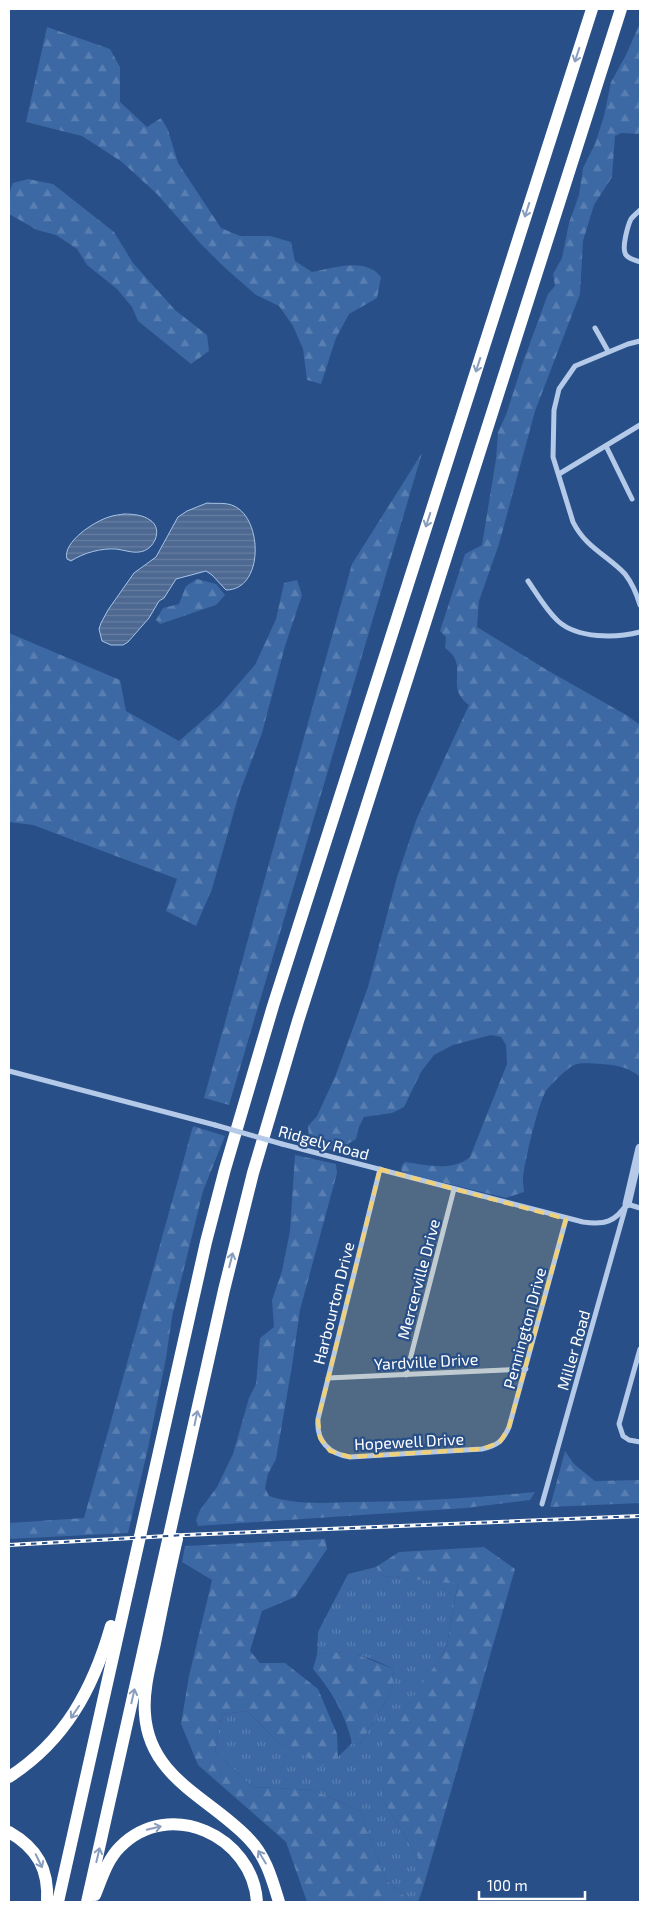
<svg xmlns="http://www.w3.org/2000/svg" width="649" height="1911" font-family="'Exo 2',sans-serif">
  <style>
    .grass { fill: url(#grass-tufts) }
    .forest { fill: url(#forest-firs) }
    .water { fill: url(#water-rules); stroke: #a8c4e9 }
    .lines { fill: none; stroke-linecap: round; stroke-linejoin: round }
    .minor { stroke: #b4cae8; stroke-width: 5 }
    .tertiary { stroke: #b4cae8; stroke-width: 9 }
    .motorway { stroke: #fff; stroke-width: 12 }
    .rail-casing { stroke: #fff; stroke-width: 4 }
    .rail { stroke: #284f87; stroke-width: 2; stroke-dasharray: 5.5; stroke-linecap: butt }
    .minor-bridge { stroke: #b4cae8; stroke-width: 5 }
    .oneway { stroke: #899ebd }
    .marked { fill: #f0d17a; fill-opacity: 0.2; stroke: #f0d17a; stroke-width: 4; stroke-dasharray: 10 6; stroke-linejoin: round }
    .labels { text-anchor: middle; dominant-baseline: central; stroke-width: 4.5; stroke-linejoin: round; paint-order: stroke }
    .street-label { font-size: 16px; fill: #fff; stroke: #284f87 }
  </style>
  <defs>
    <pattern id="grass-tufts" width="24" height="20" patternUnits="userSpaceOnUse" patternTransform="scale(1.25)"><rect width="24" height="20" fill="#3c68a4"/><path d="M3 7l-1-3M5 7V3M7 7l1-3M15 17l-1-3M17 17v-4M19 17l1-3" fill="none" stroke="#597fb2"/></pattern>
    <pattern id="forest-firs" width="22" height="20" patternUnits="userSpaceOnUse" patternTransform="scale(1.25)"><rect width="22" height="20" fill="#3c68a4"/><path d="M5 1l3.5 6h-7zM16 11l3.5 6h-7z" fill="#597fb2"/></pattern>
    <pattern id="water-rules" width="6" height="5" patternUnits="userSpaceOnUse" patternTransform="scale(1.25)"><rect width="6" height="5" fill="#4d6891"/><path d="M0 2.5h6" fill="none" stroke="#687fa2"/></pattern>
  </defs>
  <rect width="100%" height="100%" fill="#284f87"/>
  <path class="grass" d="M376 1567 384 1576 458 1583 446 1649 382 1744V1799L418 1857 414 1883 423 1888 418 1902H411L386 1880 360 1811 314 1790 252 1787 215 1751 222 1714 247 1711 278 1742 328 1767 352 1743 360 1744 392 1691 394 1669C369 1657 346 1648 317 1655L318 1632 348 1574Z"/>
  <g class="forest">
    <path d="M640 23V134L621 133 615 136 612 177 594 205 583 241 580 294 535 411 499 544 479 601 477 627 547 670 628 716 640 725V1077C629 1067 616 1065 601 1064 593 1064 582 1062 574 1065 567 1068 550 1085 546 1091 539 1101 523 1167 523 1181 523 1184 524 1188 524 1192L506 1198 404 1173 401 1170 402 1165 405 1162C427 1165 452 1172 470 1157L507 1064 506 1045 501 1037 491 1035 453 1045 434 1055 421 1072 404 1107 392 1113 364 1117 359 1127 356 1139 336 1151 315 1146 309 1138 308 1126 317 1116 335 1077 368 987 397 877 417 818 469 705C443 686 471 666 445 648L446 637 440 631 465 554 482 545 496 459 498 432 506 415 523 362 548 294 555 286 553 274 562 258 569 223 579 195 583 168 595 144 604 116 611 82 626 55Z"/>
    <path d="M47 27 110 49 120 67V102L147 127 161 118 168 130 178 163 221 228 240 236H270L291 242 295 261 312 272C335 268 364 257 381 277L377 298 349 314 336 338 321 384 307 380 303 349 293 326 279 306 256 295 224 267 200 243 157 194 122 162 82 136 26 122Z"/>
    <path d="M28 179 53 184 114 232 133 263 175 310 207 335 209 351 191 364 138 321 132 307 117 289 87 265 77 249 56 235 37 230 9 214V193L13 183Z"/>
    <path d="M422 453 229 1105 204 1098 352 564Z"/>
    <path d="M197 579 216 584 225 595 216 605 160 624 156 620 163 608 179 604 186 586Z"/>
    <path d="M297 580 302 595 285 646 262 733 239 794 212 889 196 926 166 911 177 879 33 825 9 822V633L120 680 126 711 179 741 219 706 255 665 276 619 284 583Z"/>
    <path d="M193 1126 225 1136 203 1191 172 1317 166 1358 148 1448 128 1533 9 1539V1523L84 1518Z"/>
    <path d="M295 1155 336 1164 337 1173 300 1310 292 1366 276 1459 268 1474 265 1488 269 1496C296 1505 324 1503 352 1502 413 1502 474 1498 535 1492L530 1500 466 1508 198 1526 196 1520 200 1510 217 1487 233 1454 249 1398 256 1384 260 1338 274 1327 272 1300 282 1271 290 1231Z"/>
    <path d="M565 1451 574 1464 595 1481 640 1480V1503L550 1507Z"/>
    <path d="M325 1539 327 1549 295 1597 262 1611 250 1651 260 1663H285L318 1689 337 1734 338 1758 328 1768 278 1742 247 1711 222 1714 215 1751 252 1787 314 1790 360 1811 386 1880 411 1902H307L286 1842 198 1765 181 1724 189 1676 212 1580 182 1562 185 1546Z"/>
    <path d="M484 1547 515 1569 423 1888 413 1883 418 1857 382 1799V1743L446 1649 458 1584 384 1576 376 1567 399 1552Z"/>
    <path d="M330 1652 353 1653 394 1669 392 1691 360 1744 352 1743C345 1713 332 1692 313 1669L317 1655Z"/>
  </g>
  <g class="water">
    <path d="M207 503C215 504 226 502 234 506 263 519 264 590 226 590L212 575 206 571 176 579 164 598 159 601 149 618 128 642 123 645H111L102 641 99 629 101 623 108 610 134 573 156 557 178 517 187 511Z"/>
    <path d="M124 514C133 514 143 515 150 520 164 529 154 551 139 552 132 553 124 550 116 549 101 548 83 553 71 561L67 559C62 542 95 521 109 517 114 515 119 515 124 514Z"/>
  </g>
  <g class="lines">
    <g class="minor">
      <path d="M640 210C637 213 634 215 631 219 628 225 621 249 626 255 629 259 635 260 640 262"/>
      <path d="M595 328 608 351"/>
      <path d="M640 341 628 344 575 366 559 389 554 410 553 457 573 522C586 548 607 555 625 574 632 583 637 595 640 605"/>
      <path d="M606 446 632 499"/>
      <path d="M559 474 640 425"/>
      <path d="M528 581C537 594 546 610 558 621 578 639 616 638 640 632"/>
      <path d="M9 1071 215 1125"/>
      <path d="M282 1144 583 1222C605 1225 615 1222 627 1204"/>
      <path d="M380 1169 318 1419C316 1441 329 1454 350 1457L482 1449C497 1446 503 1441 509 1427L566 1219"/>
      <path d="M627 1204 640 1208"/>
      <path d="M640 1349 619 1424 623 1436 629 1440 640 1442"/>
      <path d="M406 1375 454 1189"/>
      <path d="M328 1378 526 1369"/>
      <path d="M542 1504 625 1209"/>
    </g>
    <path class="tertiary" d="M627 1204 640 1148"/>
    <g class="motorway">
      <path d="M177 1539C169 1573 162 1608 155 1643 150 1666 143 1690 145 1714 149 1778 210 1798 248 1838 266 1856 272 1879 279 1902"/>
      <path d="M9 1777C65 1741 93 1689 111 1626"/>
      <path d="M9 1832C37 1848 49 1869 47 1902"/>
      <path d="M95 1895C102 1878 107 1860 120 1847 169 1797 253 1836 257 1902"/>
      <path d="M58 1902 206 1242 225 1169 273 1006 592 9"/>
      <path d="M87 1902 224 1290 253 1173 298 1021 621 9"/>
    </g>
    <defs>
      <path id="rail" d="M9 1545 185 1535 640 1516"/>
    </defs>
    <use href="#rail" class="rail-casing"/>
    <use href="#rail" class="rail"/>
    <path class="minor-bridge" d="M215 1125 282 1144"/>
  </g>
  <defs><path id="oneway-shaft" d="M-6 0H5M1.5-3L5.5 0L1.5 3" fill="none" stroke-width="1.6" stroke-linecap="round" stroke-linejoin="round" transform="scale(1.25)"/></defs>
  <g class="oneway">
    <use href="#oneway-shaft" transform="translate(577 55) rotate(108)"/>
    <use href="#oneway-shaft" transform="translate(527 210) rotate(108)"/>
    <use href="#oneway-shaft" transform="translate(478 365) rotate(108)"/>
    <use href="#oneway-shaft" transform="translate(428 520) rotate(108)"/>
    <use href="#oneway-shaft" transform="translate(231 1260) rotate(-76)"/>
    <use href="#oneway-shaft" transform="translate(196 1418) rotate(-78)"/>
    <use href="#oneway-shaft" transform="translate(133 1696) rotate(-77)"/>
    <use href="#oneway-shaft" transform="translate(75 1712) rotate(124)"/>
    <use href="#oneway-shaft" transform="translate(154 1828) rotate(-14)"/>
    <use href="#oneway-shaft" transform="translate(98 1855) rotate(-77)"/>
    <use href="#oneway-shaft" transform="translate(262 1857) rotate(-121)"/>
    <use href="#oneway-shaft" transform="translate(39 1861) rotate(64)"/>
  </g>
  <path class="marked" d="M380 1169 566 1219 509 1427 500 1442 482 1449 350 1457 330 1451 320 1438 318 1419Z"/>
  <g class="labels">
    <g class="street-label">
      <text transform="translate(324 1142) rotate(15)">Ridgely Road</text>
      <text transform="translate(418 1279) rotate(-75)">Mercerville Drive</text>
      <text transform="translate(333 1303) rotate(-76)">Harbourton Drive</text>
      <text transform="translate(524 1328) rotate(-75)">Pennington Drive</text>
      <text transform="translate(573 1350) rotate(-74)">Miller Road</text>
      <text transform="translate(426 1361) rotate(-3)">Yardville Drive</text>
      <text transform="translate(409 1441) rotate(-3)">Hopewell Drive</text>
    </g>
  </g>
  <rect width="649" height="1911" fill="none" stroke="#ffffff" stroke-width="20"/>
  <path d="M479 1891v8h106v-8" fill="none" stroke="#ffffff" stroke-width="2.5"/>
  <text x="487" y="1891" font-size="15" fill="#ffffff" stroke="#284f87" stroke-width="4" paint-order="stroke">100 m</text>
</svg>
